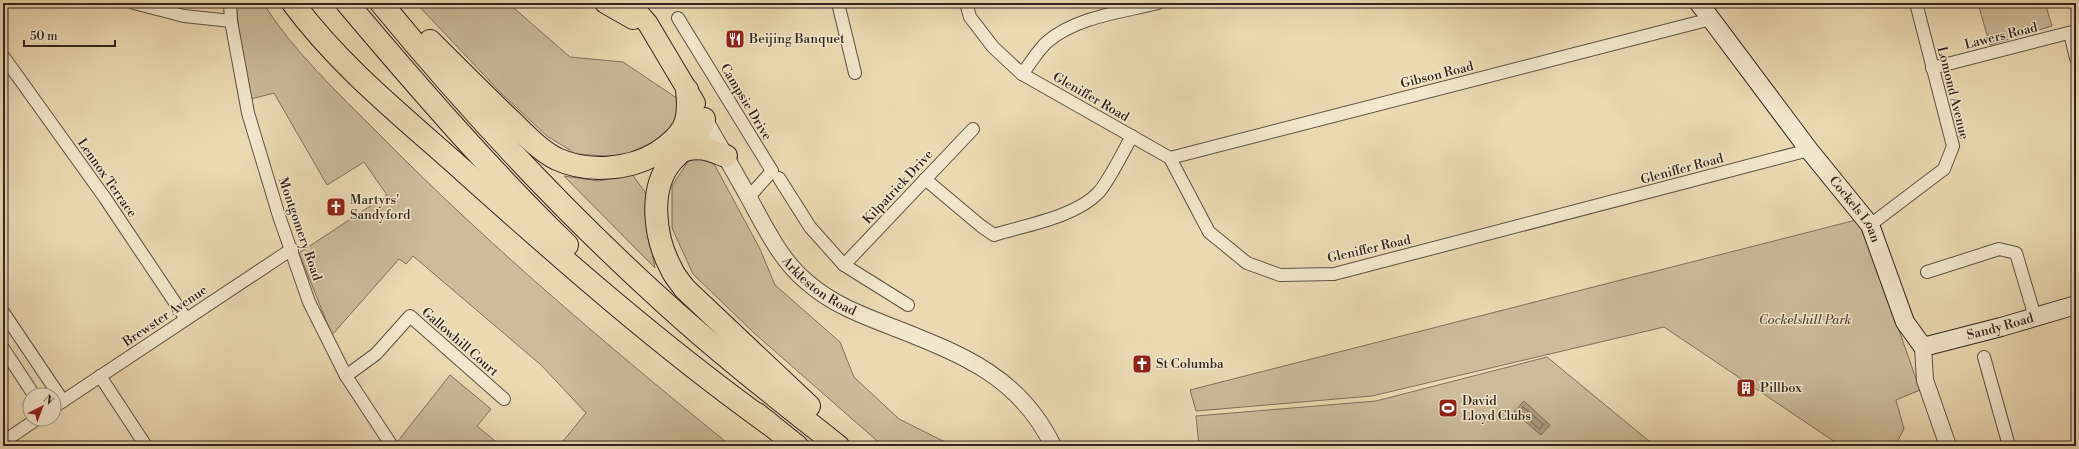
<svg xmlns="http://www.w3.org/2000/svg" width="2079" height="449" font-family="'Libre Bodoni',serif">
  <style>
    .green { fill: #cabb9b; stroke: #7d705e }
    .water { fill: #ab9c82; stroke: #7a6c5b }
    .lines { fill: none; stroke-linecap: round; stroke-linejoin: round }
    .shore { stroke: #6e6051; stroke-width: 1 }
    .minor-casing { stroke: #5e5245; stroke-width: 14 }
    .tertiary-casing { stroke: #5e5245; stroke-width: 18 }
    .secondary-casing { stroke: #302420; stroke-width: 20 }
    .primary-casing { stroke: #302420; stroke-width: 22 }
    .motorway-casing { stroke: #302420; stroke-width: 24 }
    .minor { stroke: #f1e7ce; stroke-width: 12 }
    .tertiary { stroke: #f1e7ce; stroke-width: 16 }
    .secondary { stroke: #f1e7ce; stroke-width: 18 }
    .primary { stroke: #eadab4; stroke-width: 20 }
    .motorway { stroke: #eadab4; stroke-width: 22 }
    .labels { text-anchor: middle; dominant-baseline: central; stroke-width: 3; stroke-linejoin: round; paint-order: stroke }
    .street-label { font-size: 13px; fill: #302420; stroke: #f1e7ce }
    .poi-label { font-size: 13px; fill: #302420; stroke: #f1e7ce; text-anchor: start }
    .park-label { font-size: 13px; font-style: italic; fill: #564a3f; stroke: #f1e7ce }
  </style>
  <rect width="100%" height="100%" fill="#eadab4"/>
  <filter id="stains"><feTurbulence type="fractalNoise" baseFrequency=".005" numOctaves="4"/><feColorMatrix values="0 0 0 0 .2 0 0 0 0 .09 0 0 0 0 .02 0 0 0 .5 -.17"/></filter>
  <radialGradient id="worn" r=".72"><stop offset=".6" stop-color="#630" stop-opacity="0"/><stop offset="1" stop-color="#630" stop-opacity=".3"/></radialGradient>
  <g class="green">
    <path d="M236 3H263C294 52 338 93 379 134 488 245 610 348 731 446H559L586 413 541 365 413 256 406 264 399 259 332 335 299 253 387 195 364 162 327 185 274 93 251 99 240 42Z"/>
    <path d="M416 3H508L570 57 623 62 684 103 682 119 653 142 620 157 576 154 547 136 501 93Z"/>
    <path d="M1973 3H2045L2052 26 1990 45 1979 7Z"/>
    <path d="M691 157 713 162 760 249 775 285 840 342 854 377 899 419 953 446H883L754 333 693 274 672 228V186Z"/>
    <path d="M632 174 647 195 645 215 655 268 564 176 599 181Z"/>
    <path d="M1860 219 1920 390 1896 400 1904 429 1895 446H1841L1664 327 1372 396 1196 411 1190 390Z"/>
    <path d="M1547 357 1655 446H1199L1196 416 1376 401Z"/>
    <path d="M450 375 491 409 477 426 501 446H402L398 441Z"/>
  </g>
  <path class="water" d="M1524 401 1550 425 1541 435 1514 412Z"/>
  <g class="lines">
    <path class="shore" d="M1523 407 1543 424 1541 428 1539 429 1521 412Z"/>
    <defs>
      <g id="minor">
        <path d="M134 3 184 16 231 21"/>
        <path d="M230 3 231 21 248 113 279 216 309 302 346 376 392 446"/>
        <path d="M838 3 855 73"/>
        <path d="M966 3 970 17 993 47 1022 74 1170 158 1209 232 1247 263 1280 275 1334 274 1809 150"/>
        <path d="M678 18 772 171 749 197"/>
        <path d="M2070 33 2076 58"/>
        <path d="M3 56 105 198 186 319"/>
        <path d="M1932 68 2076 31"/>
        <path d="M1022 74C1030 64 1038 50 1047 42 1076 17 1122 12 1158 3"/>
        <path d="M1170 158 1711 19"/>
        <path d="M779 178 810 227 844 265 908 305"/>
        <path d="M925 179 981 226 994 235C1026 225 1076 217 1099 192 1110 179 1123 152 1132 136"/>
        <path d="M1870 225 1944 169 1953 146 1916 3"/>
        <path d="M844 265 973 129"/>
        <path d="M1927 272 1999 249 2016 253 2035 317"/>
        <path d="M3 312 63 401"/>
        <path d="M3 348 34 395"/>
        <path d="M1984 357 2009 446"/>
        <path d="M100 376 146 446"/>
        <path d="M346 376 376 354 410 316 504 399"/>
        <path d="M54 407 292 249"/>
        <path d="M3 442 37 419"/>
      </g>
      <g id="tertiary">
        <path id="s1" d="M704 119C719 145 734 171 749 198 765 227 781 261 807 282 833 305 864 316 895 328 963 355 1020 377 1053 446"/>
        <path d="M1923 347 1925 380 1948 446"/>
      </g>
      <g id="secondary">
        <path id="s2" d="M1699 3 1809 150 1870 225 1905 322 1923 347 2001 327 2076 305"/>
      </g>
      <g id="primary">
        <path d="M605 3 633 19"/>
        <path d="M630 3 648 24 695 103"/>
      </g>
      <g id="motorway">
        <path d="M293 3C341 68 406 119 466 173 563 260 661 346 768 423"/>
        <path d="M347 3C417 86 489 169 567 245"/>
        <path d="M381 3C469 110 564 212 667 305 722 355 780 400 838 446"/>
        <path d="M430 41C456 67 482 93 508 118 523 132 539 150 557 159 587 173 629 170 657 153 684 135 691 123 687 90"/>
        <path d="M704 119C699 139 684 147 671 162 648 190 655 239 671 268 674 276 680 282 685 289L809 406"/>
        <path d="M685 150C700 145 712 151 726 156"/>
        <path d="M757 414 797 446"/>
      </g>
    </defs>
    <use href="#minor" class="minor-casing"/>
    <use href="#tertiary" class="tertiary-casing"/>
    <use href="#secondary" class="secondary-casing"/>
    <use href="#primary" class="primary-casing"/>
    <use href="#motorway" class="motorway-casing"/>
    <use href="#minor" class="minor"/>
    <use href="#tertiary" class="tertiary"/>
    <use href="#secondary" class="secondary"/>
    <use href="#primary" class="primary"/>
    <use href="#motorway" class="motorway"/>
  </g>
  <defs>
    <symbol id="restaurant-square" viewBox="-11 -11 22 22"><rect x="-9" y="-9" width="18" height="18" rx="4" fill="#8f2418" stroke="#f1e7ce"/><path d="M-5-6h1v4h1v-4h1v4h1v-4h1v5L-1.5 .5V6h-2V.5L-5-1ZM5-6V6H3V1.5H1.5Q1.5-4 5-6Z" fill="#fff"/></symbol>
    <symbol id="church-square" viewBox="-11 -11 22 22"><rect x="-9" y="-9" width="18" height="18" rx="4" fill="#8f2418" stroke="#f1e7ce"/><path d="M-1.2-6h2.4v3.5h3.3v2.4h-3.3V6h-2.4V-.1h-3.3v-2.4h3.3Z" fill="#fff"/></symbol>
    <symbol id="building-square" viewBox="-11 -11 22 22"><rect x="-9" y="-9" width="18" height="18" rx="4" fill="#8f2418" stroke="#f1e7ce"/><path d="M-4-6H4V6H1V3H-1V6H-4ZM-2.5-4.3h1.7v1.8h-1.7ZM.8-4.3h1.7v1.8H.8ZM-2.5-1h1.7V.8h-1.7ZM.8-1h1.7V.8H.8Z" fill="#fff"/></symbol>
    <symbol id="stadium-square" viewBox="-11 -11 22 22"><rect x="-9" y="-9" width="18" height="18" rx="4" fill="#8f2418" stroke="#f1e7ce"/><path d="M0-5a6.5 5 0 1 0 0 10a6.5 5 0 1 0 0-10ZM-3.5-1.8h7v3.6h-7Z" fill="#fff"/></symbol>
  </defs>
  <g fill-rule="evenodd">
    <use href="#restaurant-square" x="724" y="28" width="22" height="22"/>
    <use href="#church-square" x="325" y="196" width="22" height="22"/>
    <use href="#church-square" x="1131" y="353" width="22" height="22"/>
    <use href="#building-square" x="1735" y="377" width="22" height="22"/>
    <use href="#stadium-square" x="1437" y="397" width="22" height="22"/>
  </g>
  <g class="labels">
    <g class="street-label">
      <text transform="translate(2001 36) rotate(-14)">Lawers Road</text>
      <text transform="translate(1437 75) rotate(-14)">Gibson Road</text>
      <text transform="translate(1953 93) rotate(76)">Lomond Avenue</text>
      <text transform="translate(1091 97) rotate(30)">Gleniffer Road</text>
      <text transform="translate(746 102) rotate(59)">Campsie Drive</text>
      <text transform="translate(1682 169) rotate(-15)">Gleniffer Road</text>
      <text transform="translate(107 178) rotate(55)">Lennox Terrace</text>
      <text transform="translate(898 187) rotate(-47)">Kilpatrick Drive</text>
      <text stroke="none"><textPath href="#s2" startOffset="259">Cockels Loan</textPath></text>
      <text transform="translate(300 229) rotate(71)">Montgomery Road</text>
      <text transform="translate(1369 249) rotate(-13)">Gleniffer Road</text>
      <text stroke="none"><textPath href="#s1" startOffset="206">Arkleston Road</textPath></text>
      <text transform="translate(165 316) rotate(-34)">Brewster Avenue</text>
      <text stroke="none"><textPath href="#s2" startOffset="494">Sandy Road</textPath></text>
      <text transform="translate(460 342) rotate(41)">Gallowhill Court</text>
    </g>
    <g class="poi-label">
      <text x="749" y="39">Beijing Banquet</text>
      <text x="350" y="200">Martyrs'<tspan x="350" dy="15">Sandyford</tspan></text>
      <text x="1156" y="364">St Columba</text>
      <text x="1760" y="388">Pillbox</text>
      <text x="1462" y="401">David<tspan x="1462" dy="15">Lloyd Clubs</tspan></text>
    </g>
    <g class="park-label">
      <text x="1805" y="320">Cockelshill Park</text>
    </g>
  </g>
  <rect width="2079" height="449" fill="none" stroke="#eadab4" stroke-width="16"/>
  <rect x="4" y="4" width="2071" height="441" fill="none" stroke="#302420" stroke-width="2"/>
  <rect x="8" y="8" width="2063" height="433" fill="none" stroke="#302420"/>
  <g transform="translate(42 407) rotate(42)"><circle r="19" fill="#f1e7ce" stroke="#a49988"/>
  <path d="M0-3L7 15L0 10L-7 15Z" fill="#8f2418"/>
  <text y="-6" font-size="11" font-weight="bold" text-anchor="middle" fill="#302420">N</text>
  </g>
  <path d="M24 40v6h91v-6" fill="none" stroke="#302420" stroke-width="2"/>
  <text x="30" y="40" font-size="12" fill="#302420" stroke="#f1e7ce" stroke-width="3" paint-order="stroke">50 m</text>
  <rect width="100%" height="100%" filter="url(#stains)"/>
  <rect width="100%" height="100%" fill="url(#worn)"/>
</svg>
